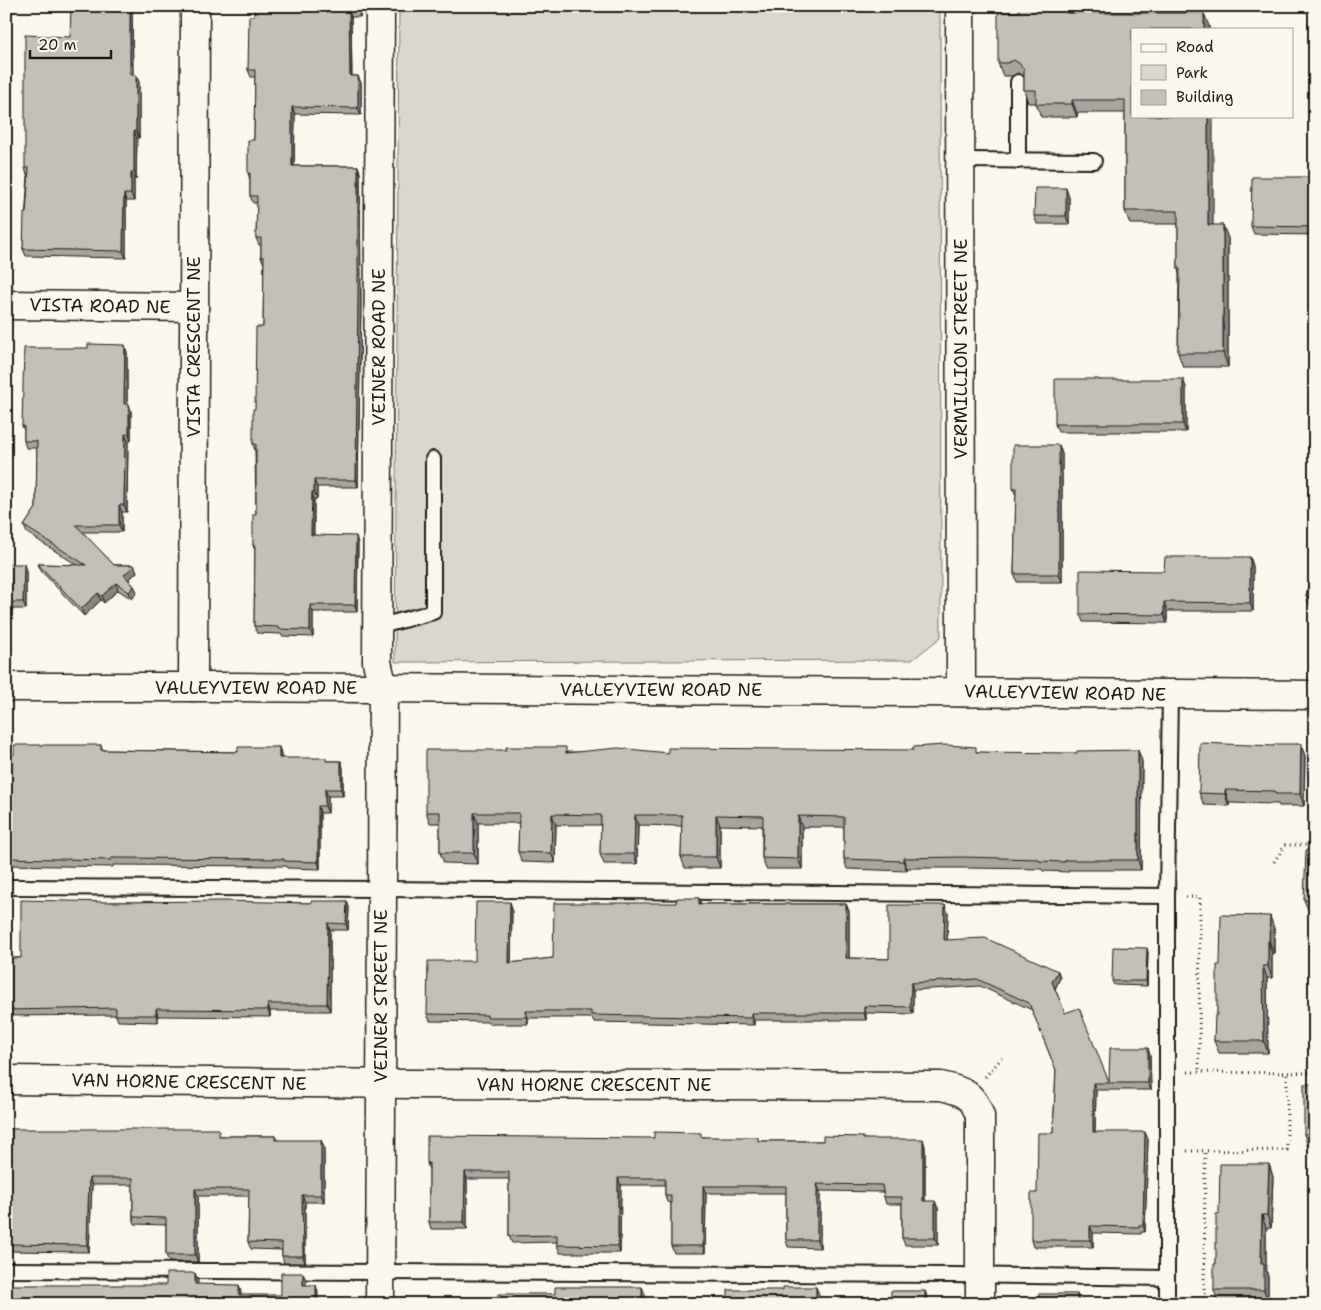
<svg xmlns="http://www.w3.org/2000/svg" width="1321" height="1310" font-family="'Shantell Sans',sans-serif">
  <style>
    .green { fill: #dad7ce; stroke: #7b7a75 }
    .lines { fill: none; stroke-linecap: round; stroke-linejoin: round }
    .lane-casing { stroke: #1c1c1c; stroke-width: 18 }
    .street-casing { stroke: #1c1c1c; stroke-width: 31 }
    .path { stroke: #1c1c1c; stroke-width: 3; stroke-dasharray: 1 4; stroke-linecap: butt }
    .lane { stroke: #fbf7ec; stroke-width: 14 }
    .street { stroke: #fbf7ec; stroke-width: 28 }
    .wall { fill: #a8a59e; stroke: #1c1c1c }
    .shaded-wall { fill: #888681; stroke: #1c1c1c }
    .building { fill: #c3c0b8; stroke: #1c1c1c }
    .labels { text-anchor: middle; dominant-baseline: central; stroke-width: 4.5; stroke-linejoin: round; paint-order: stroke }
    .street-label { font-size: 18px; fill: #1c1c1c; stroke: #fbf7ec }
  </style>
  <rect width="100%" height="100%" fill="#fbf7ec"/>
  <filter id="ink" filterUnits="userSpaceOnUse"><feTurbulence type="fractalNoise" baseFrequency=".02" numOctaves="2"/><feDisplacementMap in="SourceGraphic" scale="10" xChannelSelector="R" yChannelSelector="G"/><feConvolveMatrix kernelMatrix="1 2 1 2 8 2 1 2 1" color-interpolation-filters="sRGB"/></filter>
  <g filter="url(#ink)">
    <path class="green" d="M399 6H940L941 637 912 660 395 662Z"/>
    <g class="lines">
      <defs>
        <g id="lane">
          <path d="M960 160 1094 161"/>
          <path d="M1018 161V82"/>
          <path d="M377 627 433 612V459"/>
          <path d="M6 887 381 889 1167 896"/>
          <path d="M6 1270 952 1275 1167 1278"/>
          <path d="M1167 1304V896L1170 694"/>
        </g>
        <g id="street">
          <path d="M380 6 377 662 383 688 380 1304"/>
          <path d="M960 6 961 692"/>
          <path d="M6 305 194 307"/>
          <path d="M6 687H229L1315 695"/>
          <path d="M193 687 195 6"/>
          <path d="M6 1080 413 1084 941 1086C963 1091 973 1094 980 1116V1304"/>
        </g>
      </defs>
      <use href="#lane" class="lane-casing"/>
      <use href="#street" class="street-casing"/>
      <g class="path">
        <path d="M1274 862 1285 845H1315"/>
        <path d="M1186 897H1200L1199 1072"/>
        <path d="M1188 1072 1315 1073"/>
        <path d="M985 1077 1002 1058"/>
        <path d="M1187 1151 1287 1150V1073"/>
        <path d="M1204 1304 1205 1151"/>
      </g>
      <use href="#lane" class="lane"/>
      <use href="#street" class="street"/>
    </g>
    <g class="wall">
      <path d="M132 6 133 75 139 82V138H137L136 179H134V201H126V258L26 256 23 249 28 175H27L25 168Z"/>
      <path d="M360 6V17H351L352 76H358L361 83V115L295 114 294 166H358L360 173 361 301 358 487H317V499H314V535L358 543 357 612H313V637L282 636 281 634 257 633 254 626 255 551 253 545 256 514 255 451 253 444 263 327 264 264 261 257V245H259L256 238 257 203H253L250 196V180L248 173 254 140 255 77H251L248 70 254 16Z"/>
      <path d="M1072 6V13L1209 26V29H1132L1213 225 1228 238V367H1183L1178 353 1179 275 1178 269V224H1130L1125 211V113H1077V117H1041L1036 103H1028L1024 90V76L1018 73 1012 76H1003L998 63Z"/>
      <path d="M1315 177V235L1254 234 1251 226Z"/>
      <path d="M1069 197V224H1037L1034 216Z"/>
      <path d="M127 352V404L131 411V441H128L127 512H122V532H82L114 565H134L137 572 129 580 134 586 137 592 132 599 118 590 104 603 101 600 84 616 41 571 38 564 77 565 27 533 24 526 36 508 37 448H26L24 441V430L22 426Z"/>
      <path d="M1098 380 1186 387V432H1058L1055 424Z"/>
      <path d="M1059 445 1062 454V582H1017L1014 574 1016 495 1013 489Z"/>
      <path d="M1250 557 1253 566V611H1167V623L1083 622 1080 614 1164 571Z"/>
      <path d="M1315 559V606L1309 604 1306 596Z"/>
      <path d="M6 564 26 571V609H6Z"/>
      <path d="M1301 744 1305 756 1304 806H1279L1278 804 1229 803V806L1204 805 1199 793 1274 746Z"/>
      <path d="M101 745 103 750 238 752 279 747 281 754V758L327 761H341L343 768V796H328V813H320V869L287 868 286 866 113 865V867L6 865V755H14Z"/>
      <path d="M568 752 668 753 978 752 1142 761 1141 870H1069V872L1043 871 1042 869 966 868H907V871L847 869 844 859V827H802V869H766L762 858V826L720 825V868H685L681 857 682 826 638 825 637 864H604L600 854 601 825H556L555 863 522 862 518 852 519 823H478V864L444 863 440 853V823H430L426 812Z"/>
      <path d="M1315 850V912H1309L1304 900Z"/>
      <path d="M699 898 701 904H846L849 911V958L889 959 948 913 947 940 1058 971 1060 978 1055 989 1065 1013 1109 1082 1150 1055 1151 1090H1096L1095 1132 1148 1139 1145 1232H1141V1234L1093 1233V1247H1033L1031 1240 1037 1193 1053 1133 1056 1070 1032 1010 980 986 913 990V1014L866 1013V1020H754V1025L594 1022 592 1018H528V1024H490L489 1022 430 1021 427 1014 475 961 510 902 512 909 511 963 553 958 676 903Z"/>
      <path d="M347 901 349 908 348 930H330V1011H270V1017L158 1016V1022L118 1021 116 1015 6 1016V958H21L110 902 311 903Z"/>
      <path d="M1274 928V953H1272V978H1267L1268 1053H1219L1214 1041 1217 1015 1220 965Z"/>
      <path d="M1148 952 1147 986 1114 985 1112 981Z"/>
      <path d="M1315 1084V1147H1308L1304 1134Z"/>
      <path d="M6 1129 222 1136H275L277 1140 324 1147V1202H305V1263H284L282 1256V1250L251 1249 248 1242 249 1196H198V1262H169L166 1255V1225L135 1224 133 1217V1185H92L89 1252 6 1251Z"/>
      <path d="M703 1137 760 1141H823L864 1139 925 1146V1201L938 1208V1245H905L902 1238V1204H886L884 1197 883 1192 820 1191V1248L788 1247 786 1240V1193H706L705 1253H674L671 1246V1203L667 1202 665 1195V1185H621L620 1253H560L557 1245V1242L512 1243 509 1236V1179H467V1229H431L429 1222V1170L427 1163 654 1138Z"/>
      <path d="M1269 1164 1273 1177 1271 1228H1266V1270L1268 1277V1302H1218L1214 1290 1216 1264 1219 1214Z"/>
    </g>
    <g class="shaded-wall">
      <path d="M130 6H132L133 82 130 75Z"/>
      <path d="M358 6H360V17L358 10Z"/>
      <path d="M1067 6H1072L1071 26 1067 13Z"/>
      <path d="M349 10 351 17 352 83 350 76Z"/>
      <path d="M1204 13 1209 26V29H1204Z"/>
      <path d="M136 75 139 82V138L136 131Z"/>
      <path d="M358 76 361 83V115L358 108Z"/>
      <path d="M1072 100 1077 113V117L1072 104Z"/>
      <path d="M292 107 295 114 294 173 292 166Z"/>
      <path d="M1208 116H1213V238L1208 225Z"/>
      <path d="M134 131 137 138 136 179 134 172Z"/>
      <path d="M358 166 360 173 361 301 358 487 356 480Z"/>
      <path d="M131 172 134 179V201L131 194Z"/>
      <path d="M1066 188 1069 197V224L1066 216Z"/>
      <path d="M124 194 126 201V258L123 251Z"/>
      <path d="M1223 225 1228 238V367L1223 353Z"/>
      <path d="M125 345 127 352V411L124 404Z"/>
      <path d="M1183 379 1186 387V432L1183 424Z"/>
      <path d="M129 404 131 411V441L129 434Z"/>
      <path d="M125 434 128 441 127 512 124 505Z"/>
      <path d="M1059 445 1062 454V582L1059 574Z"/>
      <path d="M314 480 317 487V499L314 492Z"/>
      <path d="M312 492 314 499 313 542 311 535Z"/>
      <path d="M119 505 122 512V532L119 525Z"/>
      <path d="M356 536 358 543 357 612 355 605Z"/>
      <path d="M1250 557 1253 566V611L1250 603Z"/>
      <path d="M24 564 26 571V609L23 602Z"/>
      <path d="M134 565 137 572 126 582 124 575Z"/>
      <path d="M116 583 118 590 104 603 102 596Z"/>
      <path d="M134 586 137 592 132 599 129 592Z"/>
      <path d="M98 593 101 600 84 616 81 609Z"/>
      <path d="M1164 602 1167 611V623L1164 615Z"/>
      <path d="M310 605 313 612V637L310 630Z"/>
      <path d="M1301 744 1305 756 1304 806 1300 794Z"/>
      <path d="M279 747 281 754V765L279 758Z"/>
      <path d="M1138 750 1142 761 1141 870 1138 860Z"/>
      <path d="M341 761 343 768V796L341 789Z"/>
      <path d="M325 789 328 796V813L325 806Z"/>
      <path d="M1225 790 1229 803V806L1225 794Z"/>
      <path d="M318 806 320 813V869L318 862Z"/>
      <path d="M474 813 478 823V864L474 853Z"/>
      <path d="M552 814 556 825 555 863 551 853Z"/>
      <path d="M635 815 638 825 637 864 634 854Z"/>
      <path d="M716 815 720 825V868L716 857Z"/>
      <path d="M798 816 802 827V869L798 859Z"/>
      <path d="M903 858 907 868V871L903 861Z"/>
      <path d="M347 901 349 908 348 930 346 924Z"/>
      <path d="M510 902 512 909 511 970 509 963Z"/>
      <path d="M846 904 849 911V965L846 958Z"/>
      <path d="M945 905 948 913 947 947 944 940Z"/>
      <path d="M1270 916 1274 928V953L1269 941Z"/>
      <path d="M328 923 330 930V1011L327 1004Z"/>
      <path d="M1268 941 1272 953V978L1268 966Z"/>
      <path d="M1147 948 1148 952 1147 986 1146 981Z"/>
      <path d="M1263 966 1267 978 1268 1053 1264 1041Z"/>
      <path d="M1058 971 1060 978 1055 989 1052 982Z"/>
      <path d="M911 983 913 990V1014L910 1007Z"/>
      <path d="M268 1004 270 1011V1017L268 1010Z"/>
      <path d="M864 1006 866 1013V1020L864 1013Z"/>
      <path d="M156 1009 158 1016V1022L156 1015Z"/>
      <path d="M526 1011 528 1018V1024L526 1017Z"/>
      <path d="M751 1013 754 1020V1025L751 1018Z"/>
      <path d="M1148 1048 1150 1055 1151 1090 1148 1083Z"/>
      <path d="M1093 1083 1096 1090 1095 1139 1093 1132Z"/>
      <path d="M1145 1132 1148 1139 1145 1232 1143 1225Z"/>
      <path d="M923 1139 925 1146V1208L923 1201Z"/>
      <path d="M321 1140 324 1147V1202L321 1195Z"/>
      <path d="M1269 1164 1273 1177 1271 1228 1267 1215Z"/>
      <path d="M465 1172 467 1179V1229L464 1222Z"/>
      <path d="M89 1178 92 1185 89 1252 87 1245Z"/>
      <path d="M618 1178 621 1185 620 1253 618 1246Z"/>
      <path d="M817 1184 820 1191V1248L817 1240Z"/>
      <path d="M703 1186 706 1193 705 1253 703 1246Z"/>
      <path d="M195 1189 198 1196V1262L195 1255Z"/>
      <path d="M302 1195 305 1202V1263L303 1256Z"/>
      <path d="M935 1201 938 1208V1245L935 1238Z"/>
      <path d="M1262 1215 1266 1228V1270L1268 1277V1302L1264 1290 1261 1264Z"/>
      <path d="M1090 1226 1093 1233V1247L1090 1240Z"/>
      <path d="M195 1273 198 1280V1291L195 1284Z"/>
      <path d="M303 1273 306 1280V1292L303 1285Z"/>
      <path d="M239 1285 241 1292V1302L239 1295Z"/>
      <path d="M316 1285 318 1292V1304H316Z"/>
      <path d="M642 1287 645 1294V1304H642Z"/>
      <path d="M816 1287 819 1294V1304H816Z"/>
      <path d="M925 1291 928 1298 927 1304H925Z"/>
      <path d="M1077 1294 1080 1302 1079 1304H1077Z"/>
    </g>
    <g class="building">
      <path d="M71 6H130V75H136V131H134V172H131V194H124L123 251 23 249 24 213H26L29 168H25V35L70 37Z"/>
      <path d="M254 6H358V10H349L350 76H358V108L292 107V166H358V294L356 480H314V492H312L311 535 356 536 355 605H310V630L279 629V627L254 626 255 545H253V514H256V444H253V409H255L256 327H263L264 257H261V238H256L257 196H250V173H248V140H254L255 70H248L249 16H254Z"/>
      <path d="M1019 6H1067V13H1204V29H1132V116H1208V225H1223V353H1178L1180 269H1178V211H1125V100H1072V104H1036V90H1024V68H1022L1020 64 1014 60 1007 63H998V12H1019Z"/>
      <path d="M1252 177H1315V227L1251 226Z"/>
      <path d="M1035 188H1066V216H1034Z"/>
      <path d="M88 344 125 345 124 404H129V434H125L124 505H119V525H76L114 565H134L124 575 134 586 129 592 116 583 102 596 98 593 81 609 38 564 86 565 24 526 36 508 37 441H24V426H22L24 348H88Z"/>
      <path d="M1055 379H1098V380H1140V379H1183V424H1055Z"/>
      <path d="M1013 445H1059V574H1014L1016 489H1013Z"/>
      <path d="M1165 557H1250V603L1164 602V615L1080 614V570L1164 571Z"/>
      <path d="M1315 559V598L1306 596Z"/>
      <path d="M6 564H24L23 602H6Z"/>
      <path d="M1200 743 1274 746V744H1301L1300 794H1275V791L1225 790V794L1199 793Z"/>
      <path d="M14 745H101V750L238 752V747H279V758H326V761H341V789H325V806H318V862L284 861V859L111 858V860L6 858V755H14Z"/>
      <path d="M945 745 976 747V752L1077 753V751L1138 750V860H1065V862L1039 861V859L962 857 903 858V861L844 859V817L798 816V859L762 858 763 816 716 815V857H681L682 815H635L634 854H600L601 815 552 814 551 853 518 852 519 813H474V853H440V812H426V750H506V747H566V753L618 748 668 753V748L913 750V747Z"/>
      <path d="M1306 850H1315V900H1304Z"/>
      <path d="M677 898H699V904H846V958L889 959V905H945L944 940 985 938 1058 971 1052 982 1065 1013 1079 1008 1109 1082 1110 1048H1148V1083H1093V1132H1145L1143 1225H1139V1227L1090 1226V1240H1031V1193H1037L1038 1133H1053L1056 1070 1029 1003 977 979 911 983 910 1007 864 1006V1013H751V1018L591 1015V1011H526V1017H487V1015L427 1014 428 961H475L476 902H510L509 963 553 958 554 903H676Z"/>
      <path d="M21 900 110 902 223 901 311 903V901H347L346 924 328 923 327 1004H268V1010L156 1009V1015H116V1008L6 1010V958H21Z"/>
      <path d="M1221 915 1270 916 1269 941H1268V966H1263L1264 1041H1214L1215 1015H1217V965H1220Z"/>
      <path d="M1113 947 1147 948 1146 981H1112Z"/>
      <rect x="1304" y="1084" width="11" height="50"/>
      <path d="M6 1129H219V1136H275V1140H321V1195H302L303 1256H282V1243L248 1242 249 1189H195V1255H166V1218L133 1217V1178H89L87 1245 6 1244Z"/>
      <path d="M654 1132 701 1133V1137H758V1141H823V1136L863 1137V1139H923V1201H935V1238H902V1197H884L882 1185 817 1184V1240H786V1186H703V1246H671V1195H665V1178H618V1246L557 1245V1235L509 1236V1172H465L464 1222H429V1163H427V1136L654 1138Z"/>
      <path d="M1220 1164H1269L1267 1215H1262L1261 1264H1264V1290H1214V1264H1216V1214H1219Z"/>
      <path d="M166 1273H195V1284L239 1285V1295H281V1273H303V1285H316V1304H6V1285H166Z"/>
      <path d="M555 1287H642V1304H498V1294H555Z"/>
      <path d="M783 1287H816V1304H728V1290H783Z"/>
      <rect x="891" y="1291" width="34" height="13"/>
      <rect x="1039" y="1294" width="38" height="10"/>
    </g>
  </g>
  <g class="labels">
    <g class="street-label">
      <text transform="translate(100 306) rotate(1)">VISTA ROAD NE</text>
      <text transform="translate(194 347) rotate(-90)">VISTA CRESCENT NE</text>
      <text transform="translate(379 347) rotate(-90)">VEINER ROAD NE</text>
      <text transform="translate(961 349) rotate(-90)">VERMILLION STREET NE</text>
      <text x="256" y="688">VALLEYVIEW ROAD NE</text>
      <text x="661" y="690">VALLEYVIEW ROAD NE</text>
      <text transform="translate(1065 693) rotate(1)">VALLEYVIEW ROAD NE</text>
      <text transform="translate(381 996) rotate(-90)">VEINER STREET NE</text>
      <text transform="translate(189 1082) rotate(1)">VAN HORNE CRESCENT NE</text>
      <text x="594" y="1085">VAN HORNE CRESCENT NE</text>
    </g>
  </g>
  <rect width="1321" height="1310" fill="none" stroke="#fbf7ec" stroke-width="25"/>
  <rect x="12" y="12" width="1296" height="1285" fill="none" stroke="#1c1c1c" stroke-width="2" filter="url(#ink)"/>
  <rect x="1131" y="28" width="162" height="90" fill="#fbf7ec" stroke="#a29f99"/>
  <rect x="1141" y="44" width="25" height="8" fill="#fbf7ec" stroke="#a29f99"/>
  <text x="1176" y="52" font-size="15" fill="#1c1c1c">Road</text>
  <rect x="1141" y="65" width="25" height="15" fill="#dad7ce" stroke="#a29f99"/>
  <text x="1176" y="78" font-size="15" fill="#1c1c1c">Park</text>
  <rect x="1141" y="90" width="25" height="15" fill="#c3c0b8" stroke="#a29f99"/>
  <text x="1176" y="102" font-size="15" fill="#1c1c1c">Building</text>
  <path d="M30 50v8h81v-8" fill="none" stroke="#1c1c1c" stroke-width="2.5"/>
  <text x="38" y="50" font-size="15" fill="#1c1c1c" stroke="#fbf7ec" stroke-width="4" paint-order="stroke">20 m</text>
</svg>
